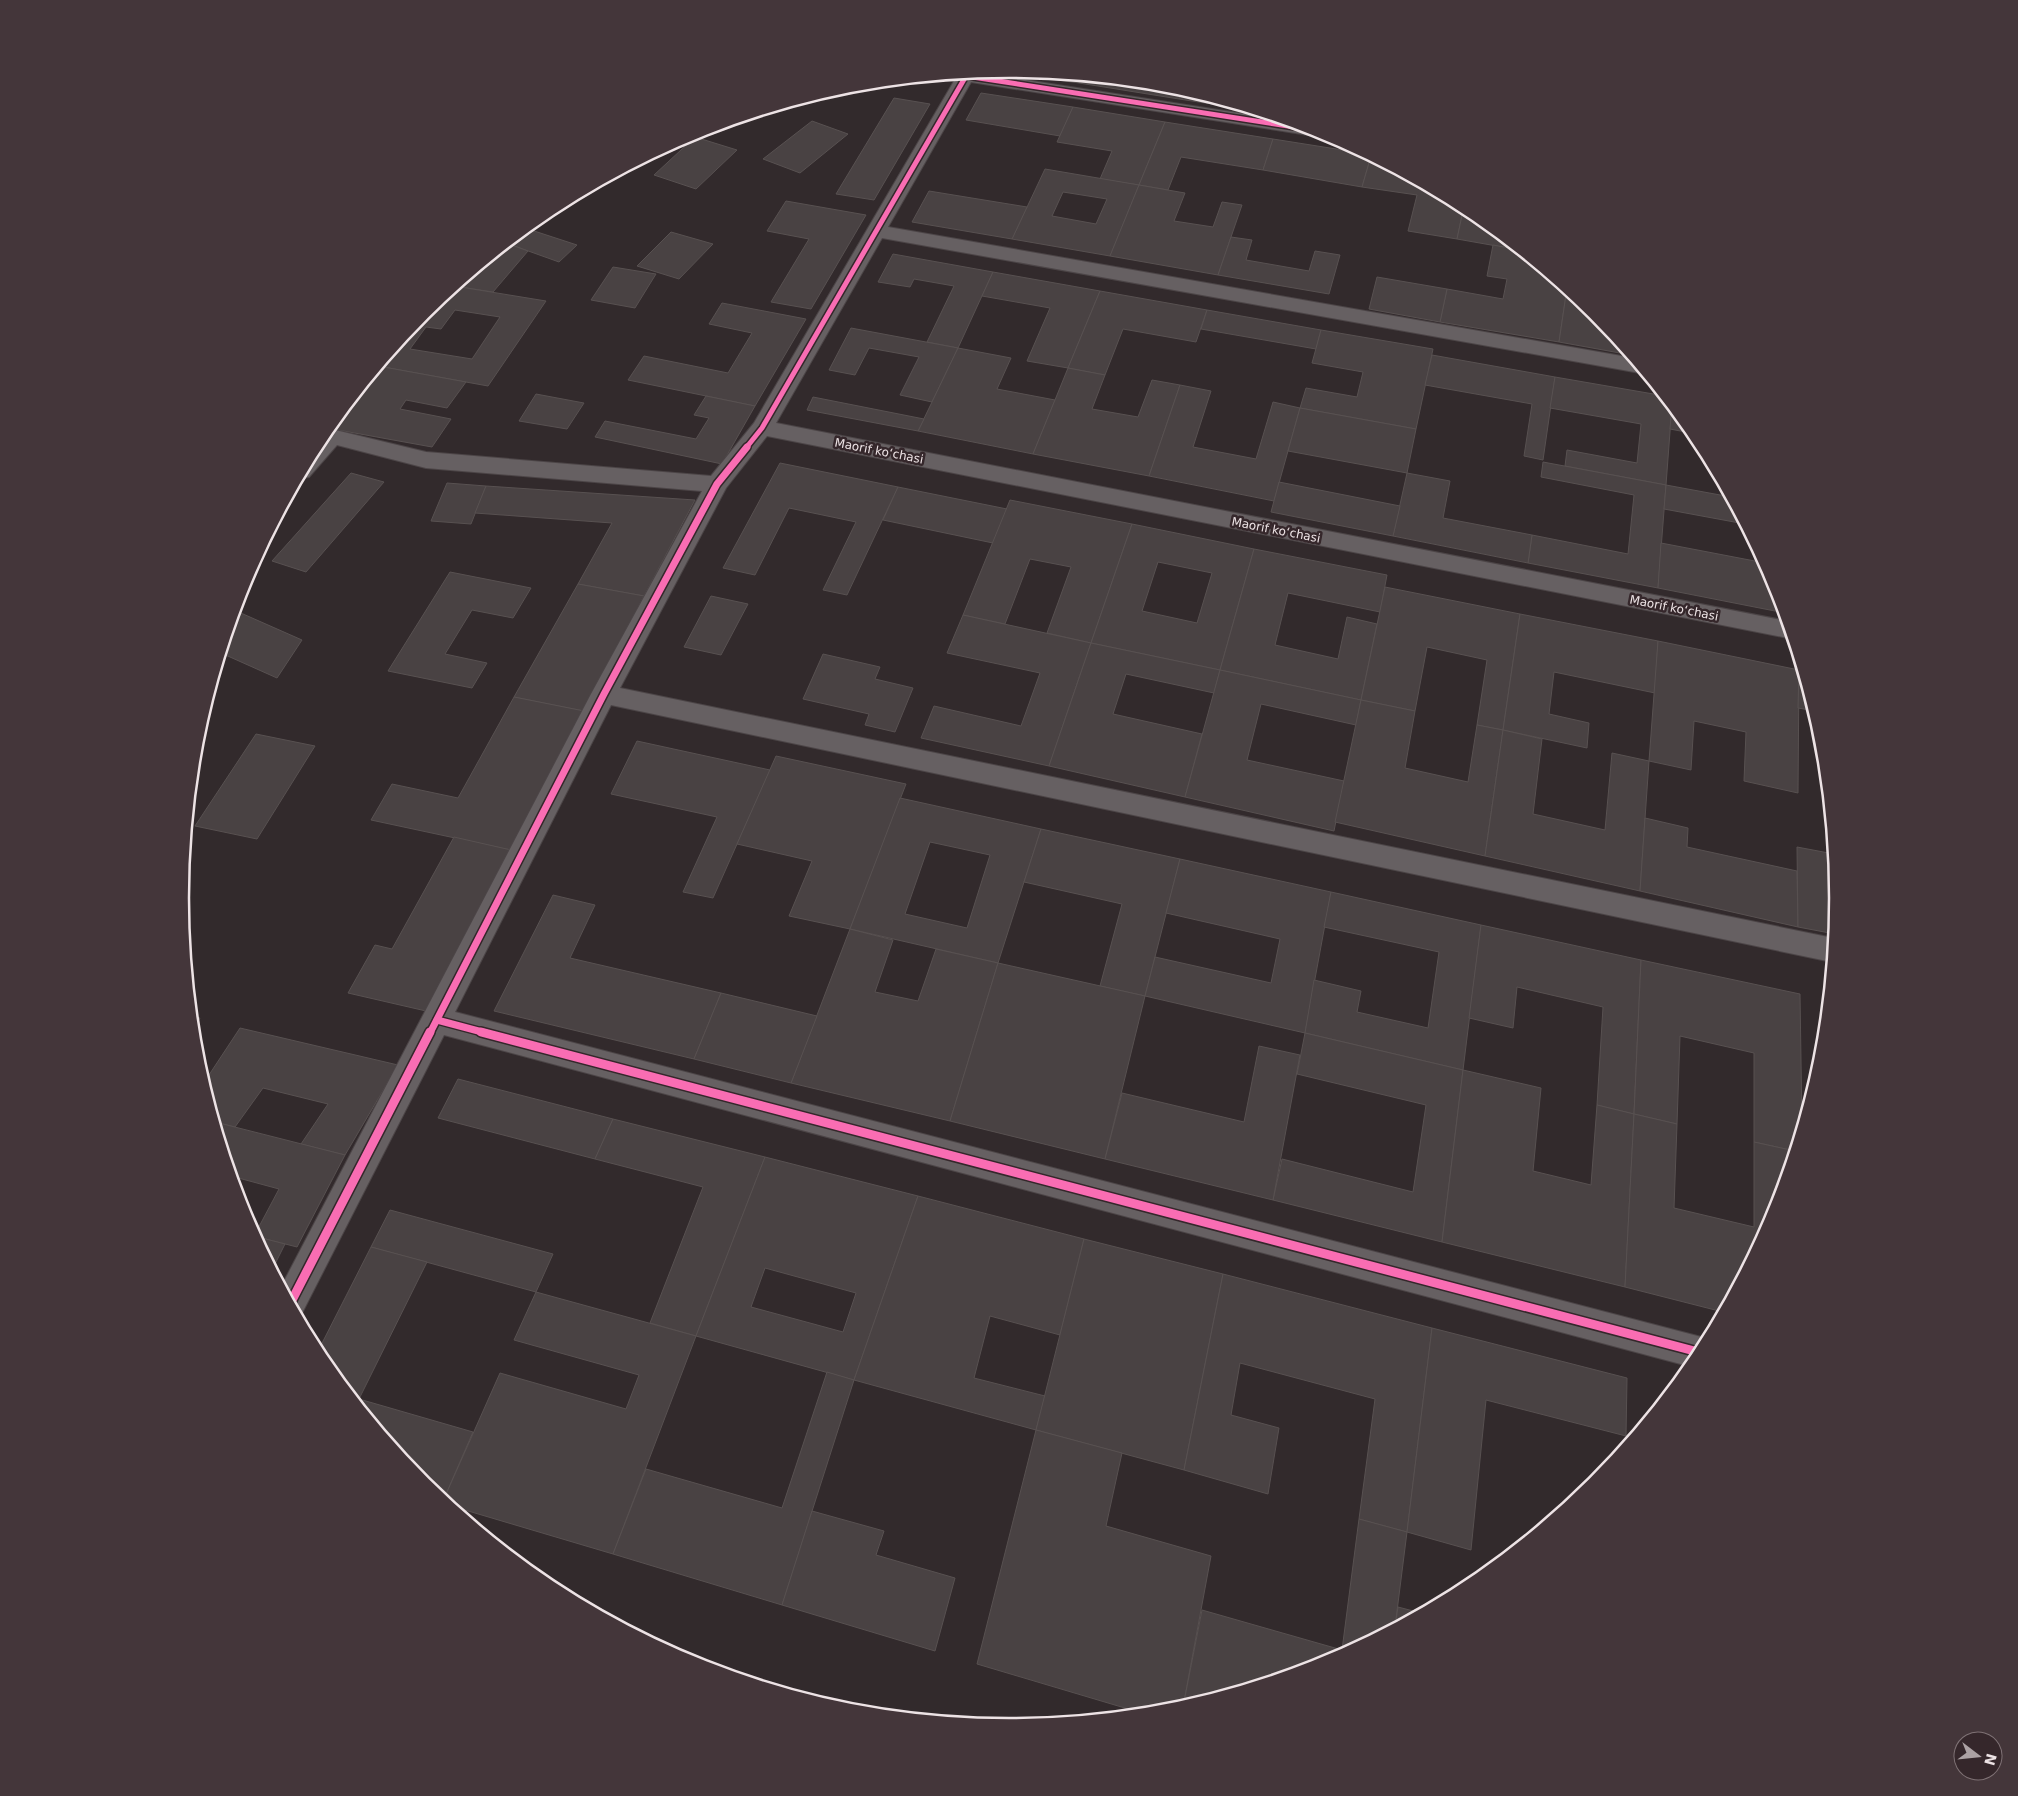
<svg xmlns="http://www.w3.org/2000/svg" width="2018" height="1796" font-family="'DejaVu Sans',sans-serif">
  <style>
    .building { fill: #494243; stroke: #585151; fill-rule: evenodd }
    .lines { fill: none; stroke-linecap: round; stroke-linejoin: round }
    .street-casing { stroke: #4c4547; stroke-width: 2 }
    .street { fill: #666062; fill-rule: evenodd }
    .cycleway-far2-casing { stroke: #35272b; stroke-width: 8 }
    .cycleway-far1-casing { stroke: #35272b; stroke-width: 10 }
    .cycleway-casing { stroke: #35272b; stroke-width: 12 }
    .cycleway-far2 { stroke: #f96db3; stroke-width: 5 }
    .cycleway-far1 { stroke: #f96db3; stroke-width: 7 }
    .cycleway { stroke: #f96db3; stroke-width: 9 }
    .labels { text-anchor: middle; dominant-baseline: central; stroke-width: 5; stroke-linejoin: round; paint-order: stroke }
    .street-label { font-size: 12px; fill: #ede3e5; stroke: #35272b }
    .rim { fill: none; stroke: #ede3e5; stroke-width: 2.5 }
  </style>
  <rect width="100%" height="100%" fill="#322a2c"/>
  <g class="building">
    <path d="M1009 69 1022 70 1020 74 995 70Z"/>
    <path d="M1039 72 1082 76 1079 83 1036 77Z"/>
    <path d="M1082 76 1171 85 1183 88 1179 99 1079 83Z"/>
    <path d="M1183 88 1258 111 1179 99Z"/>
    <path d="M981 93 1073 107 1060 136 966 120Z"/>
    <path d="M894 98 930 104 874 200 836 194Z"/>
    <path d="M1073 107 1165 122 1139 185 1100 179 1112 151 1057 142Z"/>
    <path d="M812 121 848 134 800 173 763 159Z"/>
    <path d="M1165 122 1273 139 1263 170 1181 157 1168 190 1139 185Z"/>
    <path d="M695 137 737 150 696 189 654 175Z"/>
    <path d="M1273 139 1368 154 1371 156 1362 187 1263 170Z"/>
    <path d="M1371 156 1464 206 1457 239 1408 231 1417 195 1362 187Z"/>
    <path d="M1045 169 1139 185 1110 256 1012 239ZM1063 192 1107 199 1096 224 1052 216Z"/>
    <path d="M1139 185 1185 193 1174 221 1213 227 1222 202 1242 205 1218 275 1110 256Z"/>
    <path d="M929 191 1027 207 1012 239 912 222Z"/>
    <path d="M786 201 866 215 811 309 771 302 809 239 767 231Z"/>
    <path d="M1464 206 1510 241 1508 248 1457 239Z"/>
    <path d="M525 228 577 245 559 262 506 243Z"/>
    <path d="M671 232 713 244 679 279 637 266Z"/>
    <path d="M1231 237 1252 240 1246 260 1309 271 1315 251 1340 255 1329 294 1218 275Z"/>
    <path d="M506 243 528 251 493 292 454 286Z"/>
    <path d="M1493 245 1520 250 1567 288 1559 342 1440 322 1447 289 1503 299 1507 279 1487 276Z"/>
    <path d="M893 254 993 272 958 348 927 342 954 286 914 279 910 287 878 282Z"/>
    <path d="M613 267 656 274 635 308 591 300Z"/>
    <path d="M993 272 1100 291 1068 368 1027 361 1050 308 982 296Z"/>
    <path d="M1377 277 1447 289 1440 322 1369 309Z"/>
    <path d="M454 286 546 301 488 386 378 366 423 311ZM455 310 500 317 472 359 410 349 426 327 441 329Z"/>
    <path d="M1567 288 1596 312 1631 355 1559 342Z"/>
    <path d="M1100 291 1207 310 1196 342 1123 329 1105 375 1068 368Z"/>
    <path d="M722 303 806 319 755 406 628 380 644 356 728 373 752 333 709 324Z"/>
    <path d="M1207 310 1321 330 1316 349 1201 329Z"/>
    <path d="M851 328 958 348 932 402 900 395 919 357 869 348 855 375 829 370Z"/>
    <path d="M1321 330 1433 349 1416 429 1300 408 1306 388 1357 397 1363 372 1312 363Z"/>
    <path d="M958 348 1011 358 997 389 1055 400 1033 454 918 431Z"/>
    <path d="M1432 355 1555 377 1543 460 1524 456 1532 404 1425 385Z"/>
    <path d="M378 366 466 382 447 408 406 400 400 409 451 419 432 447 327 428Z"/>
    <path d="M1068 368 1105 375 1092 409 1138 417 1152 380 1180 385 1149 476 1033 454Z"/>
    <path d="M1555 377 1665 396 1672 405 1666 485 1565 466 1567 450 1637 463 1641 424 1550 408Z"/>
    <path d="M1180 385 1211 391 1193 447 1256 459 1273 402 1300 408 1274 501 1149 476Z"/>
    <path d="M536 394 584 403 567 429 519 421Z"/>
    <path d="M706 396 755 406 722 464 595 437 605 421 696 439 709 418 694 415Z"/>
    <path d="M813 397 924 419 918 431 807 410Z"/>
    <path d="M1672 405 1696 434 1670 429Z"/>
    <path d="M1300 408 1416 429 1407 473 1288 451Z"/>
    <path d="M1543 462 1666 485 1658 588 1528 563 1532 535 1628 554 1634 495 1541 477Z"/>
    <path d="M780 463 898 487 847 595 823 590 856 522 789 508 755 575 723 568Z"/>
    <path d="M351 473 384 482 306 572 272 561Z"/>
    <path d="M1407 473 1450 481 1443 518 1532 535 1528 563 1393 536Z"/>
    <path d="M1279 482 1400 506 1393 536 1271 512Z"/>
    <path d="M447 483 486 486 471 524 431 521Z"/>
    <path d="M1666 485 1731 497 1745 524 1664 509Z"/>
    <path d="M486 486 695 500 644 596 578 584 612 523 475 513Z"/>
    <path d="M898 487 1007 509 993 543 883 520Z"/>
    <path d="M1010 500 1132 524 1091 643 1047 633 1071 567 1030 559 1005 624 963 615Z"/>
    <path d="M1132 524 1254 549 1220 670 1091 643ZM1158 562 1212 573 1197 623 1142 611Z"/>
    <path d="M1661 543 1760 562V552L1775 581 1785 613 1658 588Z"/>
    <path d="M1254 549 1387 575 1380 612 1288 593 1275 645 1338 659 1347 617 1377 624 1361 700 1220 670Z"/>
    <path d="M450 572 531 588 513 618 472 610 445 654 487 663 472 688 388 671Z"/>
    <path d="M578 584 644 596 584 711 514 697Z"/>
    <path d="M1385 587 1520 614 1503 730 1477 725 1487 660 1427 647 1415 711 1361 700Z"/>
    <path d="M711 596 748 604 721 655 684 647Z"/>
    <path d="M234 610 302 640 277 678 221 653Z"/>
    <path d="M1520 614 1658 641 1655 693 1554 672 1549 714 1589 723 1587 748 1503 730Z"/>
    <path d="M963 615 1091 643 1049 766 921 738 934 706 1021 726 1040 673 947 653Z"/>
    <path d="M1658 641 1799 670 1798 793 1744 781 1746 732 1694 721 1691 770 1649 761Z"/>
    <path d="M1091 643 1220 670 1214 693 1126 674 1113 714 1202 734 1185 797 1049 766Z"/>
    <path d="M823 654 880 667 875 679 913 688 895 732 865 725 869 714 803 699Z"/>
    <path d="M1220 670 1361 700 1356 725 1261 704 1247 760 1344 781 1334 831 1185 797Z"/>
    <path d="M1799 670H1802L1815 711 1798 708Z"/>
    <path d="M514 697 584 711 511 850 371 820 392 784 458 798Z"/>
    <path d="M1361 700 1415 711 1405 768 1468 782 1477 725 1503 730 1485 856 1335 822Z"/>
    <path d="M1503 730 1542 739 1533 814 1605 830 1612 753 1649 761 1640 891 1485 856Z"/>
    <path d="M256 734 315 746 257 839 195 826Z"/>
    <path d="M637 741 770 770 713 898 683 892 717 817 611 794Z"/>
    <path d="M776 756 906 784 850 929 789 916 812 861 737 844Z"/>
    <path d="M900 798 1041 829 998 963 850 929ZM930 842 990 855 967 928 905 914Z"/>
    <path d="M1645 818 1688 828 1687 847 1797 871 1798 927 1640 891Z"/>
    <path d="M1041 829 1180 859 1145 996 1100 986 1122 904 1024 882Z"/>
    <path d="M454 837 511 850 426 1011 348 993 375 945 392 949Z"/>
    <path d="M1797 847 1834 854 1838 898 1835 934 1798 927Z"/>
    <path d="M1180 859 1331 892 1305 1033 1145 996 1155 957 1271 983 1280 939 1166 913Z"/>
    <path d="M1331 892 1481 925 1463 1070 1305 1033 1314 980 1361 991 1357 1012 1428 1028 1439 952 1324 927Z"/>
    <path d="M553 895 595 905 570 958 721 993 694 1059 494 1011Z"/>
    <path d="M1481 925 1641 960 1634 1114 1597 1105 1603 1007 1517 987 1513 1028 1469 1018Z"/>
    <path d="M850 929 893 940 875 992 918 1001 936 949 998 963 950 1121 791 1083Z"/>
    <path d="M1641 960 1800 994 1802 1127 1795 1151 1754 1142V1053L1680 1036 1677 1124 1634 1114Z"/>
    <path d="M998 963 1145 996 1105 1159 950 1121Z"/>
    <path d="M721 993 817 1016 791 1083 694 1059Z"/>
    <path d="M191 1016 200 1018 193 1030Z"/>
    <path d="M240 1028 398 1065 345 1155 301 1144 328 1104 263 1088 235 1127 215 1122 203 1084Z"/>
    <path d="M1305 1033 1463 1070 1442 1242 1273 1200 1282 1159 1413 1192 1426 1105 1297 1074Z"/>
    <path d="M1259 1046 1300 1055 1273 1200 1105 1159 1122 1093 1244 1122Z"/>
    <path d="M1463 1070 1541 1088 1533 1171 1591 1185 1597 1105 1634 1114 1625 1287 1442 1242Z"/>
    <path d="M458 1079 613 1119 595 1159 438 1118Z"/>
    <path d="M1634 1114 1677 1124 1674 1208 1754 1227V1142L1795 1151 1775 1216 1723 1312 1625 1287Z"/>
    <path d="M613 1119 765 1157 696 1336 650 1323 703 1187 595 1159Z"/>
    <path d="M215 1122 345 1155 297 1247 254 1236 279 1189 231 1176Z"/>
    <path d="M765 1157 918 1196 854 1380 696 1336ZM765 1268 856 1293 843 1332 751 1307Z"/>
    <path d="M918 1196 1084 1239 1060 1335 990 1316 974 1378 1045 1396 1036 1430 854 1380Z"/>
    <path d="M390 1210 553 1254 536 1292 371 1247Z"/>
    <path d="M254 1236 285 1244 272 1270Z"/>
    <path d="M1084 1239 1223 1274 1184 1470 1036 1430Z"/>
    <path d="M371 1247 427 1262 359 1399 473 1432 443 1501 422 1484 317 1353Z"/>
    <path d="M1223 1274 1432 1328 1407 1532 1359 1519 1375 1399 1240 1363 1231 1415 1279 1428 1268 1494 1184 1470Z"/>
    <path d="M536 1292 696 1336 613 1554 448 1505 443 1501 500 1373 626 1409 639 1375 514 1340Z"/>
    <path d="M1432 1328 1627 1378 1626 1436 1486 1400 1471 1550 1407 1532Z"/>
    <path d="M827 1372 854 1380 782 1605 613 1554 646 1469 782 1508Z"/>
    <path d="M1036 1430 1122 1453 1106 1526 1211 1556 1183 1707 1170 1711 1145 1714 977 1664Z"/>
    <path d="M812 1511 884 1531 876 1555 955 1578 935 1651 782 1605Z"/>
    <path d="M1359 1519 1407 1532 1395 1627 1326 1664 1183 1707 1202 1610 1342 1650Z"/>
    <path d="M1398 1607 1421 1613 1395 1627Z"/>
  </g>
  <g class="lines">
    <defs>
      <path id="street" d="M975 72 1289 121 1334 136 1327 138 971 82 888 227 1633 358 1645 372 1640 373 882 238 776 423 1787 621 1793 639 767 436 726 488 620 688 1833 938 1832 962 611 705 455 1012 1709 1339 1692 1367 444 1035 301 1315 297 1317 281 1287 591 694 702 491 426 468 337 445 309 477 297 479 320 437 327 428 426 452 711 476 754 423 957 76 959 74Z"/>
    </defs>
    <use href="#street" class="street-casing"/>
    <use href="#street" class="street"/>
    <defs>
      <path id="cycleway-far2" d="M746 448 762 428 966 76 1327 132"/>
      <g id="cycleway-far1">
        <path d="M437 1020 486 1033"/>
        <path d="M430 1033 604 694 717 484 747 447"/>
      </g>
      <g id="cycleway">
        <path d="M481 1032 1702 1353"/>
        <path d="M290 1304 430 1032"/>
      </g>
    </defs>
    <use href="#cycleway-far2" class="cycleway-far2-casing"/>
    <use href="#cycleway-far1" class="cycleway-far1-casing"/>
    <use href="#cycleway" class="cycleway-casing"/>
    <use href="#cycleway-far2" class="cycleway-far2"/>
    <use href="#cycleway-far1" class="cycleway-far1"/>
    <use href="#cycleway" class="cycleway"/>
  </g>
  <g class="labels">
    <g class="street-label">
      <text transform="translate(879 451) rotate(11)">Maorif koʻchasi</text>
      <text transform="translate(1276 530) rotate(11)">Maorif koʻchasi</text>
      <text transform="translate(1674 608) rotate(11)">Maorif koʻchasi</text>
    </g>
  </g>
  <path d="M0 0H2018V1796H0ZM189 898a820 820 0 1 1 1640 0a820 820 0 1 1-1640 0Z" fill="#44363a" fill-rule="evenodd"/>
  <path class="rim" d="M189 898a820 820 0 1 1 1640 0a820 820 0 1 1-1640 0Z"/>
  <g transform="translate(1978 1756) rotate(106)"><circle r="24" fill="#35272b" stroke="#7f7275"/>
  <path d="M0-4L9 19L0 12L-9 19Z" fill="#aca2a4"/>
  <text y="-8" font-size="14" font-weight="bold" text-anchor="middle" fill="#ede3e5">N</text>
  </g>
</svg>
